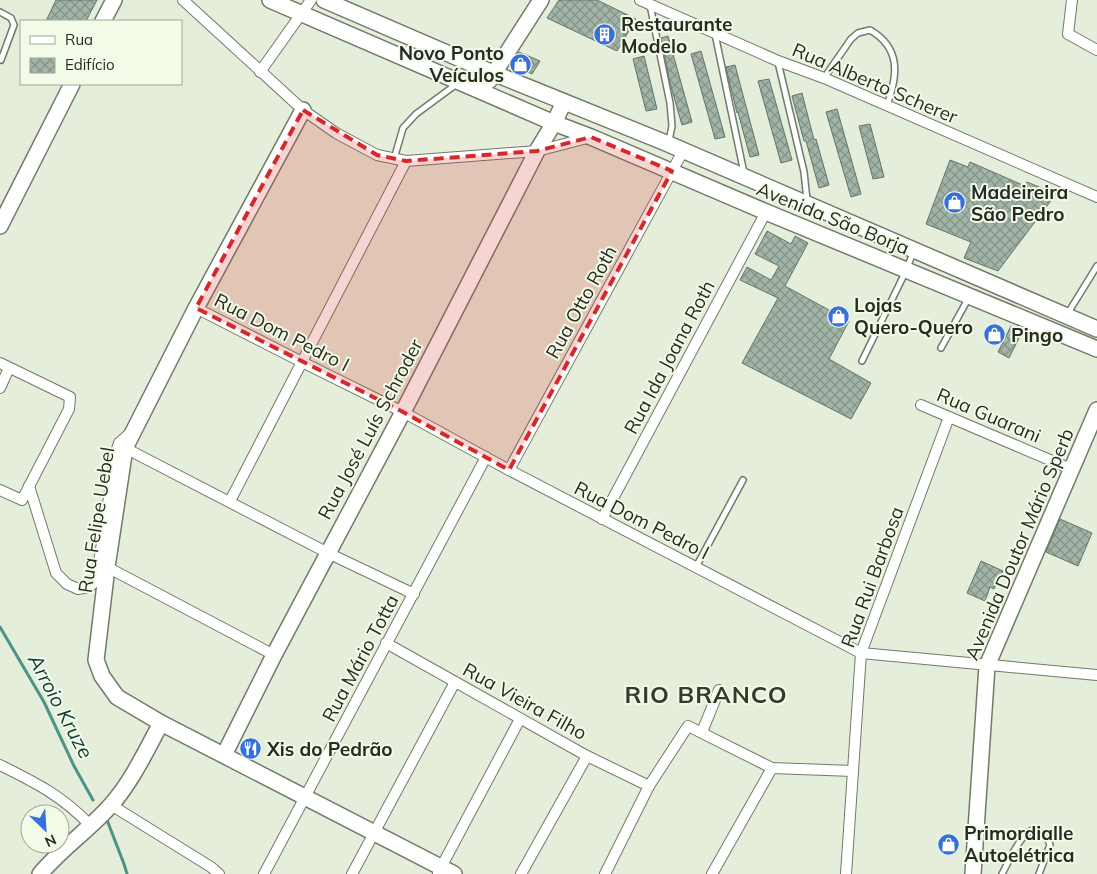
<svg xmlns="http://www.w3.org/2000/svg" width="1097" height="874" font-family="Mulish,sans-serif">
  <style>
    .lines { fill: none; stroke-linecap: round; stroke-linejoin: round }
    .stream { stroke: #4c9386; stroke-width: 3 }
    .building { fill: url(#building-cross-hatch); stroke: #647569 }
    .lane-casing { stroke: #727a69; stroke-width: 8 }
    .street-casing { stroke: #727a69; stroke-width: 12 }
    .secondary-casing { stroke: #727a69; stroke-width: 18 }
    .lane { stroke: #fff; stroke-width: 5 }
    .street { stroke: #fff; stroke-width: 10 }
    .secondary { stroke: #fff; stroke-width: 15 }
    .marked { fill: #d62828; fill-opacity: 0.2; stroke: #d62828; stroke-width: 4; stroke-dasharray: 10 6; stroke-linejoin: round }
    .labels { text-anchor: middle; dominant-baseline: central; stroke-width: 4; stroke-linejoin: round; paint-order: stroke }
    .poi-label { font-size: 19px; font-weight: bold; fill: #282b24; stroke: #f2fbe7; text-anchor: start }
    .street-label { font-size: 19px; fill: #282b24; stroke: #f2fbe7 }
    .water-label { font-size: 20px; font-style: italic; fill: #0d3c35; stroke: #f2fbe7 }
    .district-label { font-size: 24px; font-weight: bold; letter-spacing: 1px; fill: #343b2b; stroke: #f2fbe7 }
  </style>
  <defs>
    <pattern id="building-cross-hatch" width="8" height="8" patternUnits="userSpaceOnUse" patternTransform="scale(1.25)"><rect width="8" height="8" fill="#a2b4a7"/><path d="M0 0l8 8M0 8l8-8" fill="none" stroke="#849388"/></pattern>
  </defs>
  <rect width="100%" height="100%" fill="#e4eeda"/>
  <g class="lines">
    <g class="stream">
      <path d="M0 627 44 702 74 766 93 800"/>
      <path d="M107 820 124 864 127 874"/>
    </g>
  </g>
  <g class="building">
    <path d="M56 0H97L86 21H46Z"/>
    <path d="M559 0H597L636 19 617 51 547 18Z"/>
    <path d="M668 36 692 122 682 125 670 83 661 38Z"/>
    <path d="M701 51 725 137 715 139 691 54Z"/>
    <path d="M519 52 540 61 532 74 511 64Z"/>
    <path d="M644 56 657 109 646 111 633 59Z"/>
    <path d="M735 65 759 155 750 157 738 112 737 113 726 67Z"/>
    <path d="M769 79 792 160 781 163 758 81Z"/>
    <path d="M802 93 814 140 816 139 829 185 819 188 806 141H804L792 96Z"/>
    <path d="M837 109 861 194 851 197 826 112Z"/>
    <path d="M870 124 884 177 873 179 859 126Z"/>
    <path d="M950 160 968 167 970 162 1025 186 1027 182 1056 194 998 271 964 258 971 242 926 224Z"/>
    <path d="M767 231 791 244 795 236 808 243 785 286 849 321 829 359 871 383 851 419 742 363 778 298 740 280 747 267 771 280 779 266 755 254Z"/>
    <path d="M1011 326 1022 332 1009 358 998 352Z"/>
    <path d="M1060 519 1092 533 1078 566 1046 552Z"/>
    <path d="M981 561 1003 571 994 589 990 587 985 601 967 593Z"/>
  </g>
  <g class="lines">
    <defs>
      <g id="lane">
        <path d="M650 5 670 103 672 126 670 136 667 141"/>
        <path d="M0 12 11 18 14 25 1 60"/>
        <path d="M715 34 744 173"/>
        <path d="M778 62 804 172 807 200"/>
        <path d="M824 78 851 39 858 33 870 30C901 48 898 75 887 105"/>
        <path d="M394 159 403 128 416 114 458 83"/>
        <path d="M1068 313 1097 266"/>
        <path d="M941 348 968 299"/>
        <path d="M862 361 902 279 914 251"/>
        <path d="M696 567 743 480"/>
        <path d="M1002 874C1009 861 1020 834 1034 829 1042 833 1048 836 1050 845L1039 874"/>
      </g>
      <g id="street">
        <path d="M183 0 303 110 336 133 377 155 406 161 537 151 591 137"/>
        <path d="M640 0 778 61 824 78 1097 197"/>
        <path d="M1072 0 1068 34 1097 50"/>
        <path d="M260 72 311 0"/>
        <path d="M196 308 302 362 403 412 509 470 861 653 1097 675"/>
        <path d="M0 363 70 397 69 409 22 500 0 490"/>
        <path d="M0 388 9 368"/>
        <path d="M921 405 1071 469"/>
        <path d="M125 448 328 553 414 594"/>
        <path d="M509 470 683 151"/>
        <path d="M29 486 56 573 67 584 78 589 89 587 95 582 97 575 116 452 119 443 129 434"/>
        <path d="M230 501 406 161"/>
        <path d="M602 519 766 212"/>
        <path d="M107 567 274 655"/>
        <path d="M386 643 587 756 649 786"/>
        <path d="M702 732 719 690"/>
        <path d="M0 765C36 783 61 795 90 825"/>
        <path d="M111 805 211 867 219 874"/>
        <path d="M438 873 520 719"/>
        <path d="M264 874 486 457"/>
        <path d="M352 874 455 682"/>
        <path d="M521 874 587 756"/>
        <path d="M605 874 649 786 688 726 772 768 853 771"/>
        <path d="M712 874 772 768"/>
        <path d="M846 874 861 653 949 417"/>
      </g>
      <g id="secondary">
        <path d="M270 0 554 123 591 137 766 212 1097 349"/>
        <path d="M324 0 493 73 666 143 1097 329"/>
        <path d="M103 21 114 0"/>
        <path d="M489 81 541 0"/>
        <path d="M303 110 196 308 125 448 107 567 96 660 102 676 117 697 161 723 454 874"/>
        <path d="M0 226 72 84"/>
        <path d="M224 755 274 655 403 412 537 151 554 123 564 102"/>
        <path d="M40 874C62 848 89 830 111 805 132 781 146 751 161 723"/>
        <path d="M973 874 987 666 1097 410"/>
      </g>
    </defs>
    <use href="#lane" class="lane-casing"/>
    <use href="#street" class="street-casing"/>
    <use href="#secondary" class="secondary-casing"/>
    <use href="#lane" class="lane"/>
    <use href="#street" class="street"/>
    <use href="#secondary" class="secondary"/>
  </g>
  <path class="marked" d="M303 110 377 155 406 161 537 151 591 137 672 171 509 470 403 412 196 308Z"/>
  <defs>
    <symbol id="building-disc" viewBox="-11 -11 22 22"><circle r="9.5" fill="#3570df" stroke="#f2fbe7"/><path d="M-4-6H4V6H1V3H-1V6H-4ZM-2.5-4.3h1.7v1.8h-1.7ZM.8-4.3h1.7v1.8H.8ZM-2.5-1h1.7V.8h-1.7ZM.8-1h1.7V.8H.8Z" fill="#fff"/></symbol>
    <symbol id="shop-disc" viewBox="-11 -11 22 22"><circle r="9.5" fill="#3570df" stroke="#f2fbe7"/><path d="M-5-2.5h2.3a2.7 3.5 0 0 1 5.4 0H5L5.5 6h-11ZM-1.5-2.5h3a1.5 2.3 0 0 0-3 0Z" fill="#fff"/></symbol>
    <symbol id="restaurant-disc" viewBox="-11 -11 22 22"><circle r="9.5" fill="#3570df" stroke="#f2fbe7"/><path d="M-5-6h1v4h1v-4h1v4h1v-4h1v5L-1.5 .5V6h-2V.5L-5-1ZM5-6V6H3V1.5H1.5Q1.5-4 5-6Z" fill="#fff"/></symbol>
  </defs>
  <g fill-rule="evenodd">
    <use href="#building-disc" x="592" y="22" width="25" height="25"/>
    <use href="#shop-disc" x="508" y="52" width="25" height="25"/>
    <use href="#shop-disc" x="942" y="190" width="25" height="25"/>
    <use href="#shop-disc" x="826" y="304" width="25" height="25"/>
    <use href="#shop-disc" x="982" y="322" width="25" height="25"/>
    <use href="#restaurant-disc" x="238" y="736" width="25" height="25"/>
    <use href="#shop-disc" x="936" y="832" width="25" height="25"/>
  </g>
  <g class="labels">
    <g class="poi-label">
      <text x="621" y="24">Restaurante<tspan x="621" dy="22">Modelo</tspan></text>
      <text x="504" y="53" text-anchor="end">Novo Ponto<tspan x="504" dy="22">Veículos</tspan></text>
      <text x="971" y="192">Madeireira<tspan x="971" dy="22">São Pedro</tspan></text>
      <text x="854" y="305">Lojas<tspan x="854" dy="22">Quero-Quero</tspan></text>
      <text x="1011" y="335">Pingo</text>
      <text x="267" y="749">Xis do Pedrão</text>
      <text x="964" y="833">Primordialle<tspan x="964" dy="22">Autoelétrica</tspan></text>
    </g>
    <g class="street-label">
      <text transform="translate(875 83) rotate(23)">Rua Alberto Scherer</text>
      <text transform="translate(833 218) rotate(22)">Avenida São Borja</text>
      <text transform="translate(581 302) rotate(-61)">Rua Otto Roth</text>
      <text transform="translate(282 332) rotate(27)">Rua Dom Pedro I</text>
      <text transform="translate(669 357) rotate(-62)">Rua Ida Joana Roth</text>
      <text transform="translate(989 415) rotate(23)">Rua Guarani</text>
      <text transform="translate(370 429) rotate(-62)">Rua José Luís Schroder</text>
      <text transform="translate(96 520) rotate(-81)">Rua Felipe Uebel</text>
      <text transform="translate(642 520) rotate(27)">Rua Dom Pedro I</text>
      <text transform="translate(1019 544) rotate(-67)">Avenida Doutor Mário Sperb</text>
      <text transform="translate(872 577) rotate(-70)">Rua Rui Barbosa</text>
      <text transform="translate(360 658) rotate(-62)">Rua Mário Totta</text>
      <text transform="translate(525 701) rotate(29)">Rua Vieira Filho</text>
    </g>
    <g class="water-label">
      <text transform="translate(61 706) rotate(62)">Arroio Kruze</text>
    </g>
    <g class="district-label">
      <text x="706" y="694">RIO BRANCO</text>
    </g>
  </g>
  <rect x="20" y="20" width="162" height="65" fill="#f2fbe7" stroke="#a1a899"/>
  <rect x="30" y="36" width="25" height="8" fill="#ffffff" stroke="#a1a899"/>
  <text x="65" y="45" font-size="15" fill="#282b24">Rua</text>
  <rect x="30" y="58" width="25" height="15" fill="url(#building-cross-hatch)" stroke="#a1a899"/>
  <text x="65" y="70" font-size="15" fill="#282b24">Edifício</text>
  <g transform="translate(45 829) rotate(155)"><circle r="24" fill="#f2fbe7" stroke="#a1a899"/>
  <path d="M0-4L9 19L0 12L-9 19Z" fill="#3570df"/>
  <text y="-8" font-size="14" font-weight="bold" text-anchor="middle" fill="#282b24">N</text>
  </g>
</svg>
